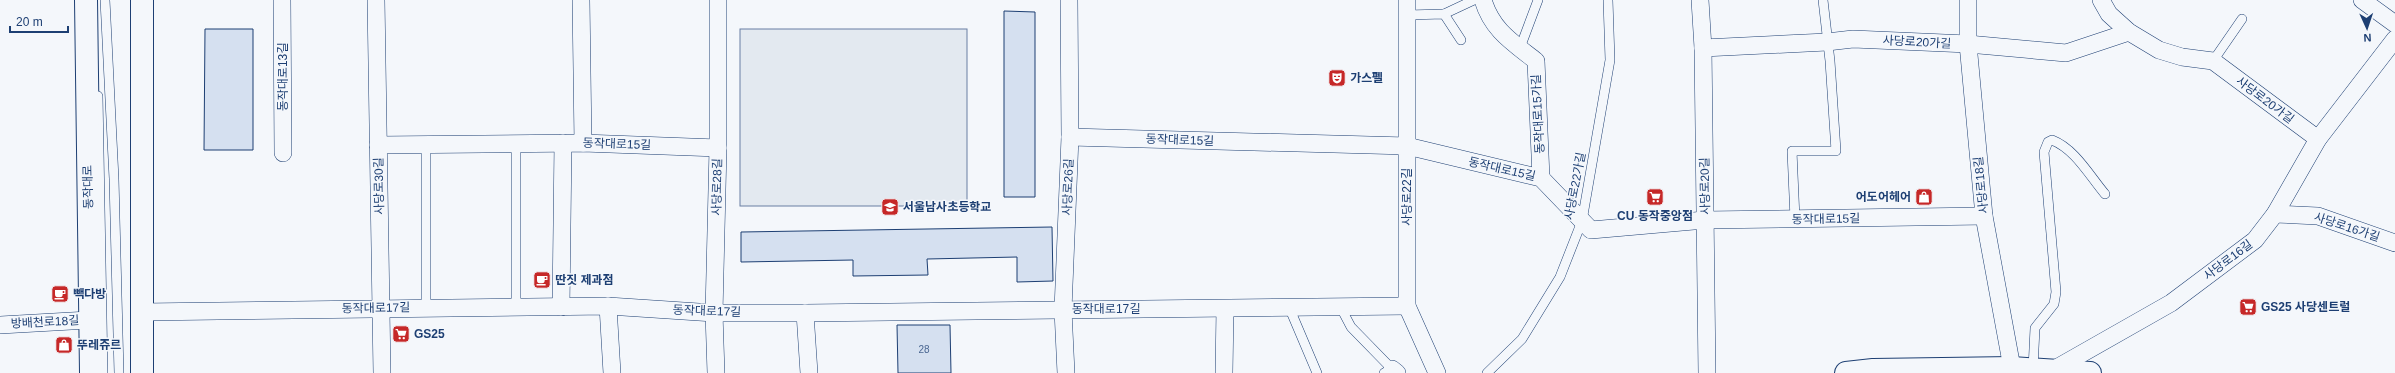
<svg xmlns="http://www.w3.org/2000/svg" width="2395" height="373" font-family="Arial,'Noto Sans KR',sans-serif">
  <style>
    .green { fill: #e3e9f0; stroke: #687fa3 }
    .building { fill: #d5e0f0; stroke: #1d3f73 }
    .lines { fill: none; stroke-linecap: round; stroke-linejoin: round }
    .lane-casing { stroke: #1d3f73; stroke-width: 10 }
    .street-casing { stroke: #1d3f73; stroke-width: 18 }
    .primary-casing { stroke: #1d3f73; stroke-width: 24 }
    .lane { stroke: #f4f7fb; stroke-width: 9 }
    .street { stroke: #f4f7fb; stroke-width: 17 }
    .primary { stroke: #f4f7fb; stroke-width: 22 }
    .labels { text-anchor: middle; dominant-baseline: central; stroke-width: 3; stroke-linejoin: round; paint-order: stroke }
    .number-label { font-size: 10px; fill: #4b6792 }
    .street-label { font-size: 12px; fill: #1d3f73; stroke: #f4f7fb }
    .poi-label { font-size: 12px; font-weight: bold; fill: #1d3f73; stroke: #f4f7fb; text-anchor: start }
  </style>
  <rect width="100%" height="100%" fill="#f4f7fb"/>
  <rect class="green" x="740" y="29" width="227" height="177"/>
  <g class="building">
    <path d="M1004 11 1035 12V197H1004Z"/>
    <path d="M205 29H253V150H204Z"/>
    <path d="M1052 227 1053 281 1017 282V257L927 259 928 275 853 276V260L741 262V232Z"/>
    <path d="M897 325H950L951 373H898Z"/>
  </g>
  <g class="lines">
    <defs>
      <g id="lane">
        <path d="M105 0 114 179 119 373"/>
        <path d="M1444 14 1474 0"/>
        <path d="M1407 15 1444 14 1461 40"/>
        <path d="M1520 48 1538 0"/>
        <path d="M2213 61 2242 19"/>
        <path d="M98 96 103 373"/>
        <path d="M426 144V308"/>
        <path d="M1795 219 1792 151H1836L1830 61 1823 0"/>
        <path d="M516 306V143"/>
        <path d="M1289 307 1317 373"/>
        <path d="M1341 308 1351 327 1392 369 1384 373"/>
        <path d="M2033 369 2035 328 2054 304 2056 292 2044 152 2048 142 2052 140C2075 149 2089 175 2105 194"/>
        <path d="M1487 373 1522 339 1560 277 1582 221 1610 60 1608 0"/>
      </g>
      <g id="street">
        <path d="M282 0 283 153"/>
        <path d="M376 0 382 373"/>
        <path d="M581 0 583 143"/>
        <path d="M1407 0V306L1437 373"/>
        <path d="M1483 0C1492 30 1512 42 1536 61L1541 178"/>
        <path d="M1700 0 1703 48 1707 373"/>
        <path d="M1968 0V44L1984 216 2013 373"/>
        <path d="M2101 0 2109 14 2129 32 2159 50 2182 57 2213 61 2318 139"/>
        <path d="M2362 0 2395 24"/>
        <path d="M1703 48 1827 42 1853 39 1968 44 2066 53 2129 32"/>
        <path d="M1070 137 1407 146 1541 178 1591 230 1705 220 1984 216"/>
        <path d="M378 145 583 143 718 148"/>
        <path d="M2275 214 2318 216 2395 243"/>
        <path d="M608 306 612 373"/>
        <path d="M561 307 563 143"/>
        <path d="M143 312 608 306 714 313H805L1407 306"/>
        <path d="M805 313 809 373"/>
        <path d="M0 325 89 320"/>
        <path d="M1392 369 1397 373"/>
        <path d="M2053 370 2171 303 2255 240 2275 214 2318 139 2395 39"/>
        <path d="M716 373 714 313 718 148V0"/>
        <path d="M1066 373 1063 310 1070 137 1069 0"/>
        <path d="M1224 373 1225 309"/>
      </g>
      <g id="primary">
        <path d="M86 0 91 373"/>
        <path d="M142 0V373"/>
        <path d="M1846 373 1873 370 2012 368 2090 373"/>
      </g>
    </defs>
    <use href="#lane" class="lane-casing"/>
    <use href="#street" class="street-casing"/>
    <use href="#primary" class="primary-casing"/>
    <use href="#lane" class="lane"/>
    <use href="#street" class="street"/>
    <use href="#primary" class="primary"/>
  </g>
  <defs>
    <symbol id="theatre-square" viewBox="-11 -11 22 22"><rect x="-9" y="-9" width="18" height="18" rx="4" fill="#c62828" stroke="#f4f7fb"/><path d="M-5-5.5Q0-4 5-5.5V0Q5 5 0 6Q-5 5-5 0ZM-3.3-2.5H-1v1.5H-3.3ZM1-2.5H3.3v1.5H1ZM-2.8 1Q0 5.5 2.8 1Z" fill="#fff"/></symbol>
    <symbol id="supermarket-square" viewBox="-11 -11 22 22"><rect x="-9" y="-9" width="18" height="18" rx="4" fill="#c62828" stroke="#f4f7fb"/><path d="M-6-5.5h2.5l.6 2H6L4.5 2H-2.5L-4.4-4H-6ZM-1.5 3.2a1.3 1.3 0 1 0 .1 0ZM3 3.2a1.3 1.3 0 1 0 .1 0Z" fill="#fff"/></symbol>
    <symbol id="shop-square" viewBox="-11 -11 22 22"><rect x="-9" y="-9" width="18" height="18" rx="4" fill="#c62828" stroke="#f4f7fb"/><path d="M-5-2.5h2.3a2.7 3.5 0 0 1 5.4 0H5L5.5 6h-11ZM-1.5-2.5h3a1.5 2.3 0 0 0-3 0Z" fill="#fff"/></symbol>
    <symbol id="school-square" viewBox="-11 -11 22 22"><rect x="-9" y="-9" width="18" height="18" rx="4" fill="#c62828" stroke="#f4f7fb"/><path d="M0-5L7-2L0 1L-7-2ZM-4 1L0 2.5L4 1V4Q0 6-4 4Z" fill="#fff"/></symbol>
    <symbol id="cafe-square" viewBox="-11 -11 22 22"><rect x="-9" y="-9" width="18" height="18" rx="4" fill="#c62828" stroke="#f4f7fb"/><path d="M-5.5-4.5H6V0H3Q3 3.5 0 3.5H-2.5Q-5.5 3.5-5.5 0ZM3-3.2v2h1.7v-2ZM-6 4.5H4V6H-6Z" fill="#fff"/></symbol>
  </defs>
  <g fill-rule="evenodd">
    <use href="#theatre-square" x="1327" y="68" width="20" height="20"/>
    <use href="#supermarket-square" x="1645" y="187" width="20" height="20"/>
    <use href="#shop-square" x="1914" y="187" width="20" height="20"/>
    <use href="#school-square" x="880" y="197" width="20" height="20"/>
    <use href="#cafe-square" x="532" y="270" width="20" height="20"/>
    <use href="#cafe-square" x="50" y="284" width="20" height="20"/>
    <use href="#supermarket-square" x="2238" y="297" width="20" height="20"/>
    <use href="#supermarket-square" x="391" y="324" width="20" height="20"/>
    <use href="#shop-square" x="54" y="335" width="20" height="20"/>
  </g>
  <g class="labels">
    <g class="number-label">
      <text x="924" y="349">28</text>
    </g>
    <g class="street-label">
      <text transform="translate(1917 42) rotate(3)">사당로20가길</text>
      <text transform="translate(283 77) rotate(-90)">동작대로13길</text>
      <text transform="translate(2265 100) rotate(37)">사당로20가길</text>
      <text transform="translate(1538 114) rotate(-93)">동작대로15가길</text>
      <text transform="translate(1180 140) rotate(2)">동작대로15길</text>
      <text transform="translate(617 144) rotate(2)">동작대로15길</text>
      <text transform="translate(1502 169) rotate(13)">동작대로15길</text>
      <text transform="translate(1981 185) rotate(-96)">사당로18길</text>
      <text transform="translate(379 186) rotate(-91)">사당로30길</text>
      <text transform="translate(1575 186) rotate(-79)">사당로22가길</text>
      <text transform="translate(1705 186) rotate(-91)">사당로20길</text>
      <text transform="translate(88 187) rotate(-91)">동작대로</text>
      <text transform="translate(717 187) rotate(-89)">사당로28길</text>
      <text transform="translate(1068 187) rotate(-88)">사당로26길</text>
      <text transform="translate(1407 197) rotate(-90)">사당로22길</text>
      <text transform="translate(1826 219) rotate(-1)">동작대로15길</text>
      <text transform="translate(2347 227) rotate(18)">사당로16가길</text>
      <text transform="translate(2228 260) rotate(-37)">사당로16길</text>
      <text transform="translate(376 308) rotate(-1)">동작대로17길</text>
      <text x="1106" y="309">동작대로17길</text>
      <text transform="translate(707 311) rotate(2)">동작대로17길</text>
      <text transform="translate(45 322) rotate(-3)">방배천로18길</text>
    </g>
    <g class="poi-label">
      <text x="1350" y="78">가스펠</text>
      <text x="1911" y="197" text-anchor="end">어도어헤어</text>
      <text x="903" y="207">서울남사초등학교</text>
      <text x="1655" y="216" text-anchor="middle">CU 동작중앙점</text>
      <text x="555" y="280">딴짓 제과점</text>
      <text x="73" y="294">빽다방</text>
      <text x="2261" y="307">GS25 사당센트럴</text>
      <text x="414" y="334">GS25</text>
      <text x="77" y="345">뚜레쥬르</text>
    </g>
  </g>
  <g transform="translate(2367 28) rotate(177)" stroke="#f4f7fb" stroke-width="3" paint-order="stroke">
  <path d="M0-3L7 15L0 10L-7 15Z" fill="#1d3f73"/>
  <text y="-6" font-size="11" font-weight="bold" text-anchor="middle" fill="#1d3f73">N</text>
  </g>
  <path d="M10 26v6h58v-6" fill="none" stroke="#1d3f73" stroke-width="2"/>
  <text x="16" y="26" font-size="12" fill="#1d3f73" stroke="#f4f7fb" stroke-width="3" paint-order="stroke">20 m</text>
</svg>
